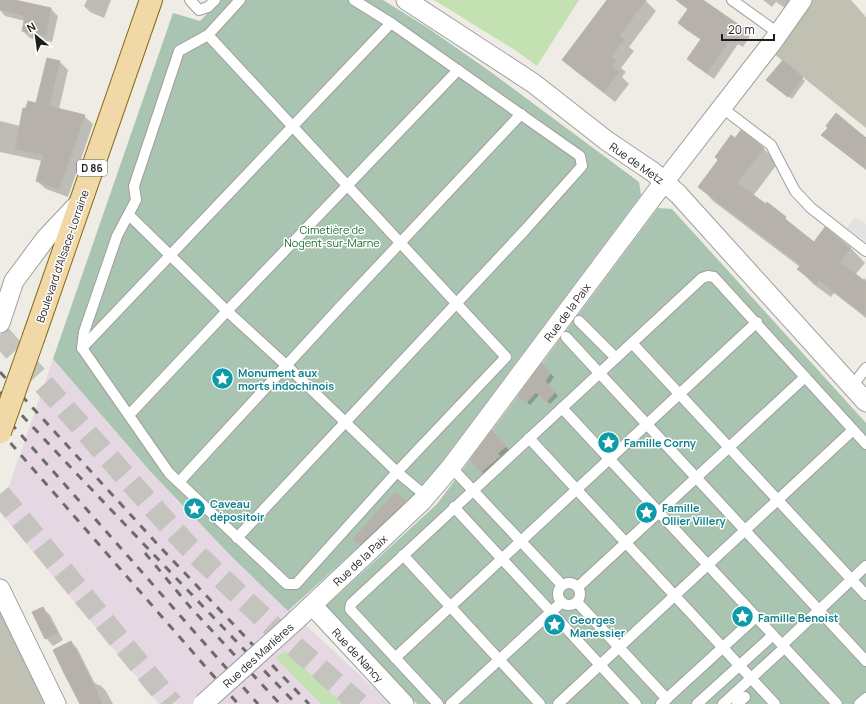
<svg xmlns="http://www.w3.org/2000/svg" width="866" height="704" font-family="Manrope,sans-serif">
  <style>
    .industrial { fill: #e6d8e2 }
    .construction { fill: #c0c1b2 }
    .grass { fill: #c4e2b1 }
    .cemetery { fill: #a9c4b0 }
    .parking { fill: #e2e2e2 }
    .shadow { fill: #0003 }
    .building { fill: #b7b1ab; stroke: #bdb4a9 }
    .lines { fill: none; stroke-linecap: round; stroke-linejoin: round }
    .highway-tunnel { stroke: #c4c3bd; stroke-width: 22; stroke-dasharray: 22 11; stroke-linecap: butt }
    .lane-casing { stroke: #9f9f9f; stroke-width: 12 }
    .street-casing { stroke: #9f9f9f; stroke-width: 21 }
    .primary-casing { stroke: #866b12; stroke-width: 24 }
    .lane { stroke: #fff; stroke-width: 10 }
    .street { stroke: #fff; stroke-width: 19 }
    .primary { stroke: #f1d8a7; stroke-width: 22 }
    .rail { stroke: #6c6c6c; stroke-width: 3; stroke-dasharray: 8 8; stroke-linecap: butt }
    .street-bridge-casing { stroke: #9f9f9f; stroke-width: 21; stroke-linecap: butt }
    .primary-bridge-casing { stroke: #866b12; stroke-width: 24; stroke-linecap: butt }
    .street-bridge { stroke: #fff; stroke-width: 19 }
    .primary-bridge { stroke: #f1d8a7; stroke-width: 22 }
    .labels { text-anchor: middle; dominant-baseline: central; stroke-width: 3; stroke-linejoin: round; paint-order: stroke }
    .shield { fill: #fff; stroke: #626262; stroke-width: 1 }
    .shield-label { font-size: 10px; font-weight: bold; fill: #1e1e1e }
    .street-label { font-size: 11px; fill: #1e1e1e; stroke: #fff }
    .park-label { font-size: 11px; fill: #196f28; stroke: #fff }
    .culture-label { font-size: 11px; font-weight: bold; fill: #0d838f; stroke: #fff; text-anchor: start }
  </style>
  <rect width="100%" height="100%" fill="#eeece5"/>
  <path class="industrial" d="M53 359 150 471 231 556 391 704H159L0 512Z"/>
  <g class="construction">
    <path d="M813 0H851L866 17V128L773 53Z"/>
    <path d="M0 604 47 704H0Z"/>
  </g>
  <g class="grass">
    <path d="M434 0H579L537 66 515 50Z"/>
    <path d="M285 651 343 704H321L276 658Z"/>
  </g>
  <g class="cemetery">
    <path d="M221 0H383L428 28 488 70 639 182 641 195 420 491 288 611 231 556 150 471 53 359 173 13 200 21Z"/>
    <path d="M658 208 672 209 866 423V704H417L326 606 437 504Z"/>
  </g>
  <path class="parking" d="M855 217 866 224V242L847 228Z"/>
  <g class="shadow">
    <path d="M1 0H11L51 9 58 16 52 42 30 38 23 31 25 21 5 16 0 10Z"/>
    <path d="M87 0H111L104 18 90 12 84 6Z"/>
    <path d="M608 0H645L656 11 629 47 634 51 621 68 626 72 622 77 629 84 615 102 574 70 563 60Z"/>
    <path d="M689 0H701L744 30 750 36 743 47 738 44 714 79 694 65 688 59 701 40 685 29 679 23 689 9Z"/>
    <path d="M763 0H790L785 8 776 2 772 7Z"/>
    <path d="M60 62 68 70 59 109 84 116 93 124 68 197 46 189 37 181 42 161 0 152V121L20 126 27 110 37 104Z"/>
    <path d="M802 78 805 81 792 99 771 83Z"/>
    <path d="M741 132 764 149 778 163 753 196 785 218 799 231 814 243 851 248 865 263 855 275 863 280 864 278 866 280V318L834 293 831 297 813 284 799 269 800 267 713 201 699 186Z"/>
    <path d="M822 135 866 139V170L829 141Z"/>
    <path d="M542 365 554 377 548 385 558 396 550 404 540 394 530 405 523 399Z"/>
    <path d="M499 438 512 454 488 478 471 460Z"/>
    <path d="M395 493 411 508 366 550 354 539Z"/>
    <path d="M43 608 50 615 63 640 53 646 46 638Z"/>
    <path d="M71 642 77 648 94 682 98 685H100L106 691 113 704H81Z"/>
  </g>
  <g class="building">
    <path d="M0 0H15L51 8 46 36 22 31 25 16 0 10Z"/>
    <path d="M607 0H646L619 36 624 40 611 57 616 61 611 67 619 72 604 92 562 60Z"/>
    <path d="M676 0H703L745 29 736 42 731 38 707 73 687 59 701 39 678 23 688 9Z"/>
    <path d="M47 58 60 61 49 106 85 115 59 189 36 181 43 155 15 149 23 108H26L28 101 36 103Z"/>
    <path d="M783 60 803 77 788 97 766 80Z"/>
    <path d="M836 113 866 138V169L821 135 828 128 826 126Z"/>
    <path d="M741 130 764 148 737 183 766 204 767 202 786 217 785 219 814 242 825 227 851 248 840 262 866 282V316L819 280 816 284 797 269 801 265 698 187 718 160 715 157 731 135 735 138Z"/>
    <path d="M542 363 551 373 545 381 555 392 546 402 536 392 526 403 518 396Z"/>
    <path d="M492 430 506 446 497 454 500 456 481 472 470 460Z"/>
    <path d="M395 492 406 501 359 545 353 539Z"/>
    <path d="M43 607 57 633 45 639 32 612Z"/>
    <path d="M71 641 97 692 102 704H80L65 675 53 650Z"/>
  </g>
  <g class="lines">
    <g class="highway-tunnel">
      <path d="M0 335 133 485 188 546 273 627 359 704"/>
      <path d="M0 494 172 704"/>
    </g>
    <defs>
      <g id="lane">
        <path d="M190 0 199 10 208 7 215 0"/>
        <path d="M732 0 778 33"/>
        <path d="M208 35 506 357 397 472 296 584H287L169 473 82 348 84 332 117 236 136 200 134 186 179 51 208 35 240 0"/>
        <path d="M721 107 771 145 795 191 811 208 866 251"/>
        <path d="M129 215 227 311 286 365 397 472 426 496"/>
        <path d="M579 321 616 358"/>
        <path d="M566 337 866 661"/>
        <path d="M632 343 866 595"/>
        <path d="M82 348 391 23"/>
        <path d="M852 386 866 368"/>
        <path d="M562 408 837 704"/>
        <path d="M129 415 227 311 458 70"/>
        <path d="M529 438 775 704"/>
        <path d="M451 467 562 585"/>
        <path d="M179 482 341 306 521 114"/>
        <path d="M454 507 636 704"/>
        <path d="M237 538 525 230 582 166 580 156 391 23 354 0"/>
        <path d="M403 555 540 704"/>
        <circle cx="569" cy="594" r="11"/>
        <path d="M578 587 805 377"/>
        <path d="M577 602 667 699"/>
        <path d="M782 645 866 566"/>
        <path d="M395 658 757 322"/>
        <path d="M438 704 350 609 351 604 702 278 708 276 714 277 866 444"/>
        <path d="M451 704 562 602"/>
        <path d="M558 704 853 430"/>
        <path d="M661 704 756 617"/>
        <path d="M697 704 773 635"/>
        <path d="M723 704 784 648"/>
        <path d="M737 704 745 697"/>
        <path d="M859 704 866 698"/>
      </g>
      <g id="street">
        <path d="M406 0 533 83 607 141 653 172 678 194 866 402"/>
        <path d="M0 323 14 281 46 238 80 202"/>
        <path d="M0 589 56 704"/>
        <path d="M312 605 404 704"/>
        <path d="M294 622 422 501 451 467 664 182 771 44 802 0"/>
      </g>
      <path id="primary" d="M34 336 151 0"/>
    </defs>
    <use href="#lane" class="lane-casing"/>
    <use href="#street" class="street-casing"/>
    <use href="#primary" class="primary-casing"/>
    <use href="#lane" class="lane"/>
    <use href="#street" class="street"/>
    <use href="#primary" class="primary"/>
    <g class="rail">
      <path d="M0 372 161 548 309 704"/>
      <path d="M0 392 76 473 296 704"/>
      <path d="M0 411 258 704"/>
      <path d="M0 431 238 704"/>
      <path d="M145 553 191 608 280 704"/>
    </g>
    <defs>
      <path id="street-bridge" d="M203 704 294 622"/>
      <path id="primary-bridge" d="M0 432 34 336"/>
    </defs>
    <use href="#street-bridge" class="street-bridge-casing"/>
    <use href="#primary-bridge" class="primary-bridge-casing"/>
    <use href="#street-bridge" class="street-bridge"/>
    <use href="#primary-bridge" class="primary-bridge"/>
  </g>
  <defs>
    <symbol id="sight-disc" viewBox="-11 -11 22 22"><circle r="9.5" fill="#0f9aa8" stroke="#fff"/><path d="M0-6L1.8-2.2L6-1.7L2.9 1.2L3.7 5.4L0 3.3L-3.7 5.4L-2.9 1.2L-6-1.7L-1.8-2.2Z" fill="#fff"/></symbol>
  </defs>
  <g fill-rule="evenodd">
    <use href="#sight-disc" x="210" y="366" width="25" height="25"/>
    <use href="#sight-disc" x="596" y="430" width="25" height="25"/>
    <use href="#sight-disc" x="182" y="496" width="25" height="25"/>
    <use href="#sight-disc" x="634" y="500" width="25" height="25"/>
    <use href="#sight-disc" x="730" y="604" width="25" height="25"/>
    <use href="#sight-disc" x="542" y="612" width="25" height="25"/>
  </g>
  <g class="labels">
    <rect class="shield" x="77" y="160" width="30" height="16" rx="3"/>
    <g class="shield-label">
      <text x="92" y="168">D 86</text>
    </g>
    <g class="street-label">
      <text transform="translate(637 163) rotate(35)">Rue de Metz</text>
      <text transform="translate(62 256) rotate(-71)">Boulevard d'Alsace-Lorraine</text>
      <text transform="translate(567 312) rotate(-53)">Rue de la Paix</text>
      <text transform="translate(360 560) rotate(-43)">Rue de la Paix</text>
      <text transform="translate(258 655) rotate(-42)">Rue des Marlières</text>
      <text transform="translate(358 655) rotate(47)">Rue de Nancy</text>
    </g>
    <g class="park-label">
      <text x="332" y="229">Cimetière de<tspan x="332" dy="13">Nogent-sur-Marne</tspan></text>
    </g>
    <g class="culture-label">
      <text x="238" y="372">Monument aux<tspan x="238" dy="13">morts indochinois</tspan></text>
      <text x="624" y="442">Famille Corny</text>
      <text x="210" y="503">Caveau<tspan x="210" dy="13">dépositoir</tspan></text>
      <text x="662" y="507">Famille<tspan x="662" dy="13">Ollier Villery</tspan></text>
      <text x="758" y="617">Famille Benoist</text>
      <text x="570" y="619">Georges<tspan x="570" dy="13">Manessier</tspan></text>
    </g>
  </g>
  <g transform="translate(36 36) rotate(331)" stroke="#ffffff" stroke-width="3" paint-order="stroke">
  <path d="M0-3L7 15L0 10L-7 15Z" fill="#1e1e1e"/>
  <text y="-6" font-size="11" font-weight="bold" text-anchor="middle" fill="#1e1e1e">N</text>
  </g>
  <path d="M722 34v6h52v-6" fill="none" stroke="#1e1e1e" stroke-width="2"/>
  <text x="728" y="34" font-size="12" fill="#1e1e1e" stroke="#ffffff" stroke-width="3" paint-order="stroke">20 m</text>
</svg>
